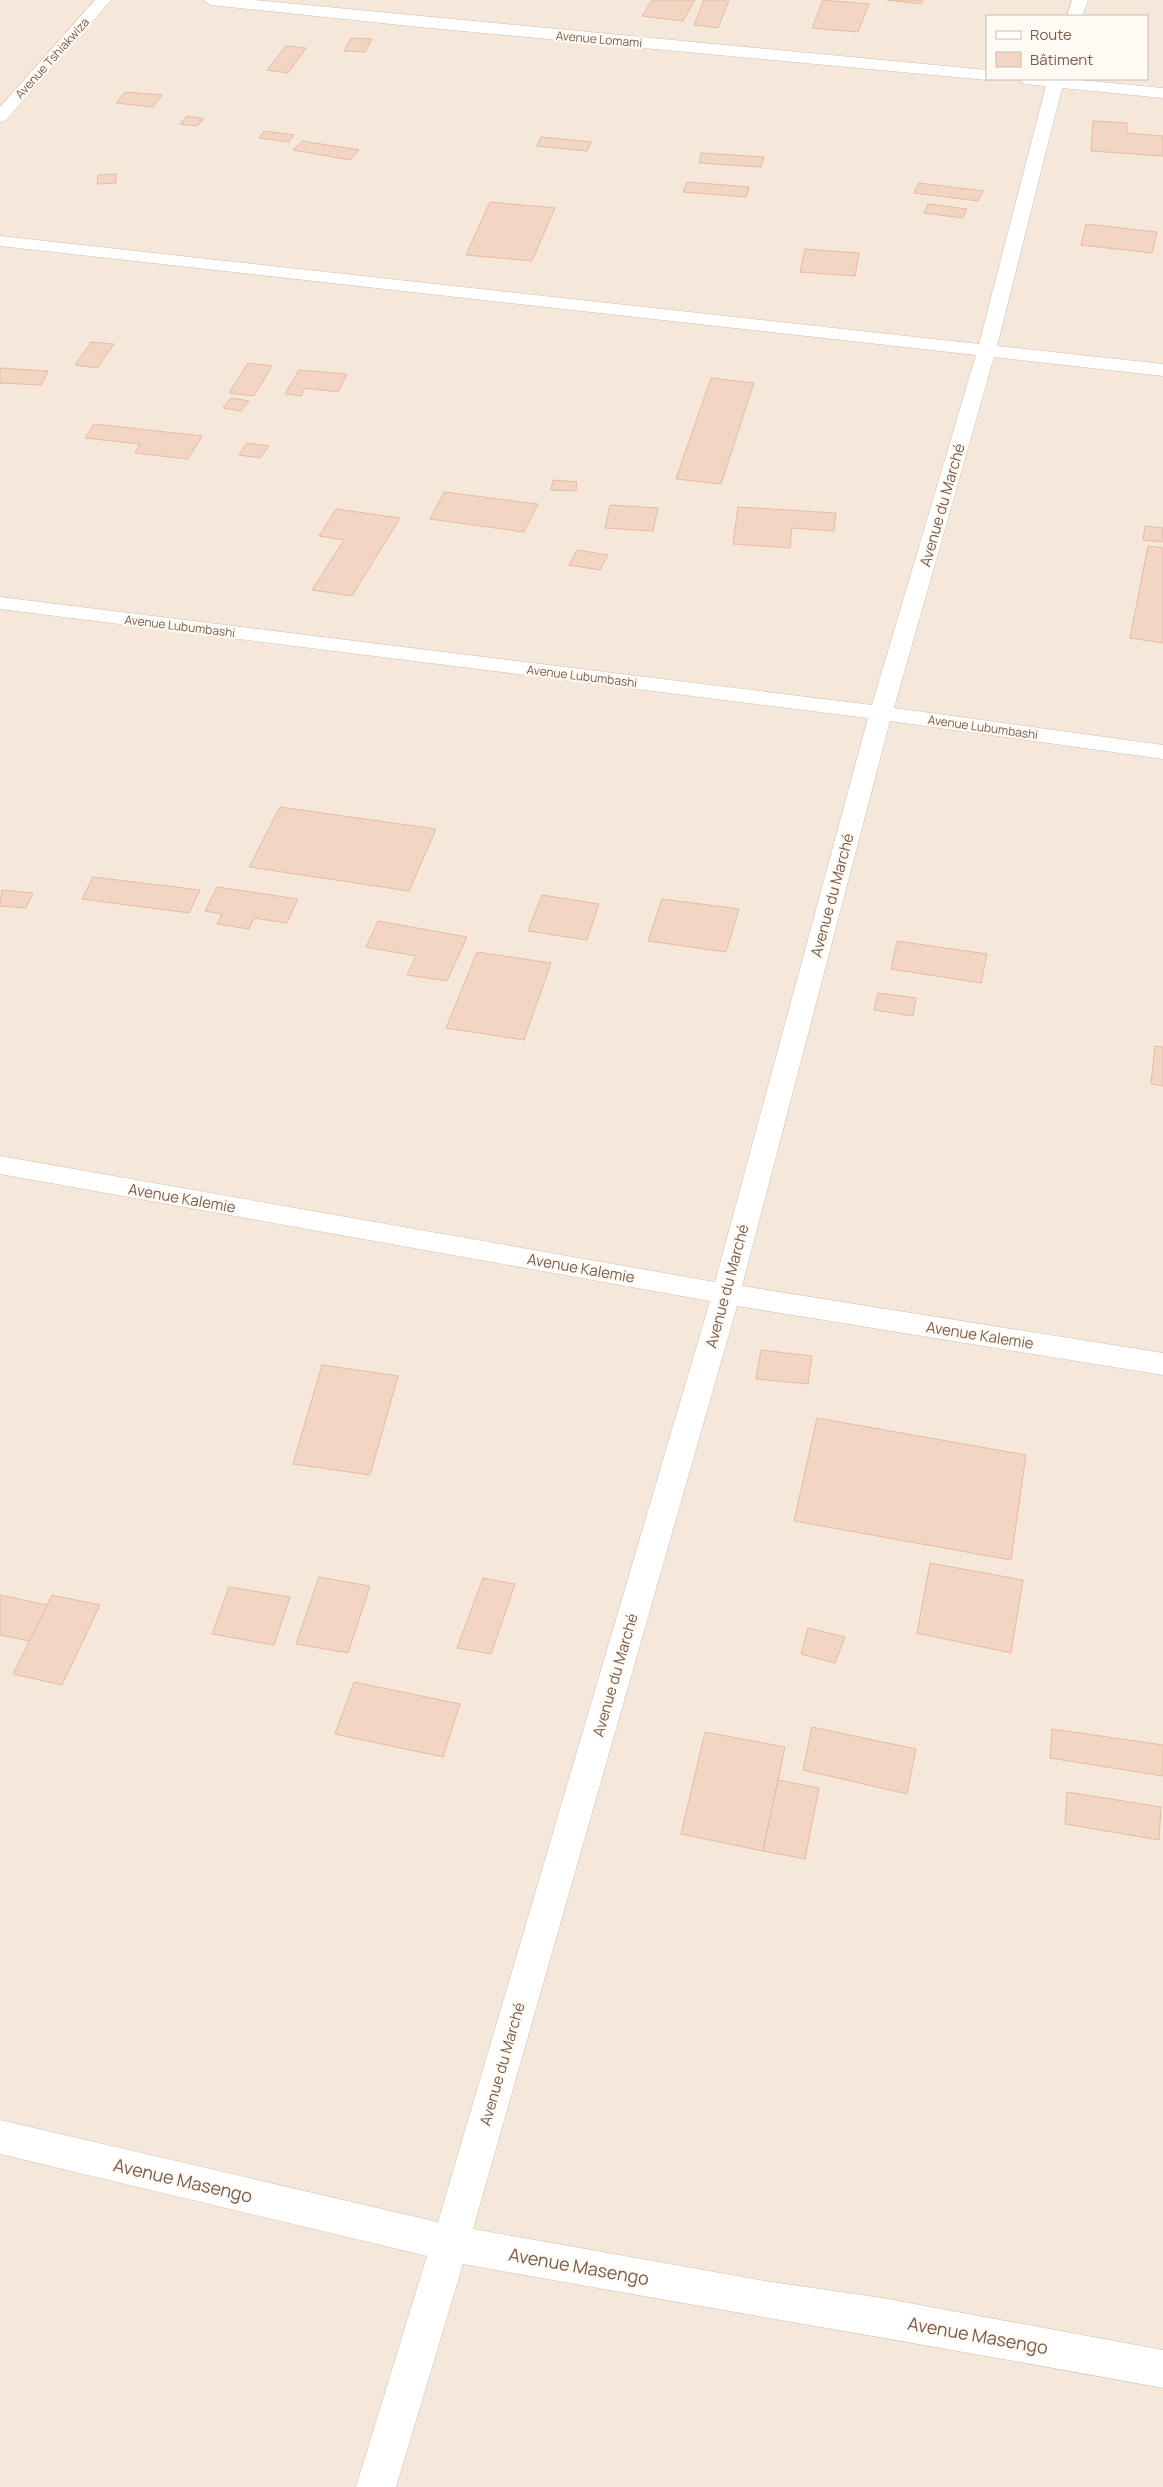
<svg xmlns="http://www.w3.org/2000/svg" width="1163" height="2487" font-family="Manrope,sans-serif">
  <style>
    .residential { fill: #f5e8da; fill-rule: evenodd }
    .building { fill: #f3d5c3; stroke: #e6bba3 }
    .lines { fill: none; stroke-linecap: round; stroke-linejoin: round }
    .minor-casing { stroke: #d1beb0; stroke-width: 1 }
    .minor { fill: #fff; fill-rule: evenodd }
    .labels { text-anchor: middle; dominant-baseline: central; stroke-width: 4.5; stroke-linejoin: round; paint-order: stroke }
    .far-street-label { font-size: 12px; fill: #7a5c4d; stroke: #fffaf3 }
    .street-label { font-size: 15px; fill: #7a5c4d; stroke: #fffaf3 }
    .near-street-label { font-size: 18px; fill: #7a5c4d; stroke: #fffaf3 }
  </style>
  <rect width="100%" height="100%" fill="#fdf6ec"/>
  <path class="residential" d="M0 0H1163V2487H0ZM987 16H1147V79H987Z"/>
  <g class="building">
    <path d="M652 0H695L683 21 642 16Z"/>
    <path d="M704 0H729L718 28 694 25Z"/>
    <path d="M823 0 869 4 858 32 812 28Z"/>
    <path d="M887 0H923L921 4Z"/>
    <path d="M351 38 372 39 365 52 344 51Z"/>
    <path d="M286 46 306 48 288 73 267 70Z"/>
    <path d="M125 92 162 95 153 107 116 103Z"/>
    <path d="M187 116 204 119 197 126 180 124Z"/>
    <path d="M1093 121 1127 123V133L1163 136V156L1091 151Z"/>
    <path d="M264 131 294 135 289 142 259 138Z"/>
    <path d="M541 137 591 142 587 151 537 146Z"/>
    <path d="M302 141 359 150 350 160 293 150Z"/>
    <path d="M701 153 764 157 761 167 699 163Z"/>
    <path d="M116 174V183L97 184 98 175Z"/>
    <path d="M687 182 749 187 746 197 683 192Z"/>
    <path d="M919 183 983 191 978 201 914 193Z"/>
    <path d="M490 202 555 208 532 261 466 255Z"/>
    <path d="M928 204 967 209 963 218 924 213Z"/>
    <path d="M1086 224 1157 232 1152 253 1081 245Z"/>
    <path d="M805 249 859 253 855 276 800 272Z"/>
    <path d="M91 342 114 344 97 368 75 365Z"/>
    <path d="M248 363 272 366 254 396 229 393Z"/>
    <path d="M0 368 48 371 41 385 0 383Z"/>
    <path d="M299 370 347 374 338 392 305 388 301 396 285 394Z"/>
    <path d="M711 378 754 383 721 484 676 479Z"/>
    <path d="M231 398 249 401 241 411 223 408Z"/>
    <path d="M94 424 202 436 188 459 135 453 140 444 85 438Z"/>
    <path d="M247 443 269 446 260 458 239 455Z"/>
    <path d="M553 480 577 482 576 491 551 490Z"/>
    <path d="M444 492 538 504 524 532 430 519Z"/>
    <path d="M610 505 658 508 653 531 605 528Z"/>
    <path d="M738 507 836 513 834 531 792 528 790 548 733 544Z"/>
    <path d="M336 509 400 518 352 596 312 590 344 540 319 536Z"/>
    <path d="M1145 526 1163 528 1162 542 1143 540Z"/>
    <path d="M1148 546 1163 548V643L1130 638Z"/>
    <path d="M577 550 608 555 600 570 569 565Z"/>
    <path d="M280 807 436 829 409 891 249 867Z"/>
    <path d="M93 877 200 890 189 913 82 899Z"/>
    <path d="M217 887 298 899 287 923 254 918 249 929 217 924 222 914 205 911Z"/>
    <path d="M2 890 33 893 26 908 0 906Z"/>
    <path d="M542 895 599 904 587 940 528 931Z"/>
    <path d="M662 899 739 909 726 952 648 941Z"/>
    <path d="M378 921 467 937 447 981 407 975 416 956 366 947Z"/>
    <path d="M897 941 987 954 981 983 891 969Z"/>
    <path d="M477 952 551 963 524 1040 446 1028Z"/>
    <path d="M878 993 916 998 913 1016 874 1010Z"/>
    <path d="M1155 1046 1163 1047V1086L1151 1084Z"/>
    <path d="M761 1350 812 1356 808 1384 756 1379Z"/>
    <path d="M322 1365 398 1376 370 1475 293 1464Z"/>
    <path d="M817 1418 1026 1455 1011 1560 794 1521Z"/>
    <path d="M930 1563 1023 1580 1011 1653 917 1633Z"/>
    <path d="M319 1577 370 1586 348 1653 296 1644Z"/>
    <path d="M483 1578 515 1584 491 1654 457 1648Z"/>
    <path d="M229 1587 290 1597 274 1645 212 1634Z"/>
    <path d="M0 1595 47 1605 30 1641 0 1635Z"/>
    <path d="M52 1595 100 1605 62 1685 13 1674Z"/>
    <path d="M808 1628 845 1637 835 1663 801 1654Z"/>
    <path d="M354 1682 460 1704 443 1757 335 1734Z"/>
    <path d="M812 1727 916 1749 907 1794 803 1770Z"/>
    <path d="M1052 1729 1163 1745V1776L1050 1758Z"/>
    <path d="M705 1732 785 1747 763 1851 681 1834Z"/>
    <path d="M778 1780 819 1788 805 1859 763 1851Z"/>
    <path d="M1067 1792 1161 1807 1159 1840 1065 1824Z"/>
  </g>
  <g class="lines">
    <defs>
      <g id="minor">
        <path d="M95 0H111L6 120 0 122V107Z"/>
        <path d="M203 0H254L987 70V79H991L987 80 419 27 211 5Z"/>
        <path d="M1072 0H1088L1082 16H1067Z"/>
        <path d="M1017 79H1070L1163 88V98L1062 88 997 346 1163 364V376L994 357 894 708 1163 745V759L890 721 742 1286 1163 1353V1375L737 1306 473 2229 765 2281 882 2298 1163 2350V2388C930 2345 696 2306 463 2264L396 2487H356L427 2256 0 2154V2120L438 2222 710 1301 0 1174V1156L715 1282 868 718 0 609V597L872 705 976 355 0 246V236L979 344 1046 86 1025 84Z"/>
      </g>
    </defs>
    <use href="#minor" class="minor-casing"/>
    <use href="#minor" class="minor"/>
  </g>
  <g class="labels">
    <g class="far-street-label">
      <text transform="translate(599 39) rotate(5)">Avenue Lomami</text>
      <text transform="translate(52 58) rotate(-48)">Avenue Tshiakwiza</text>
      <text transform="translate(180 626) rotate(7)">Avenue Lubumbashi</text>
      <text transform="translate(582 676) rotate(7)">Avenue Lubumbashi</text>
      <text transform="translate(983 727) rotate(8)">Avenue Lubumbashi</text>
    </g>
    <g class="street-label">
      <text transform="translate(942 505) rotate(-74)">Avenue du Marché</text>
      <text transform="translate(832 895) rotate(-75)">Avenue du Marché</text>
      <text transform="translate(182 1198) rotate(10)">Avenue Kalemie</text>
      <text transform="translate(581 1268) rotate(10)">Avenue Kalemie</text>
      <text transform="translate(727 1286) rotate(-75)">Avenue du Marché</text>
      <text transform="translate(980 1335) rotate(9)">Avenue Kalemie</text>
      <text transform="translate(615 1675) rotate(-74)">Avenue du Marché</text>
      <text transform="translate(502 2064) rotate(-74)">Avenue du Marché</text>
    </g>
    <g class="near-street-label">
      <text transform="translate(183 2180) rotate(13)">Avenue Masengo</text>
      <text transform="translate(579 2266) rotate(10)">Avenue Masengo</text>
      <text transform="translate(978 2335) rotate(10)">Avenue Masengo</text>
    </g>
  </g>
  <rect x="986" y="15" width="162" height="65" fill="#fffaf3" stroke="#cabbb1"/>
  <rect x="996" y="31" width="25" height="8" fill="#ffffff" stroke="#cabbb1"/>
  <text x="1030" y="40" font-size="15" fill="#7a5c4d">Route</text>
  <rect x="996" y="52" width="25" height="15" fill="#f3d5c3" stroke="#cabbb1"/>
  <text x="1030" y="65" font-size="15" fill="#7a5c4d">Bâtiment</text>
</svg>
